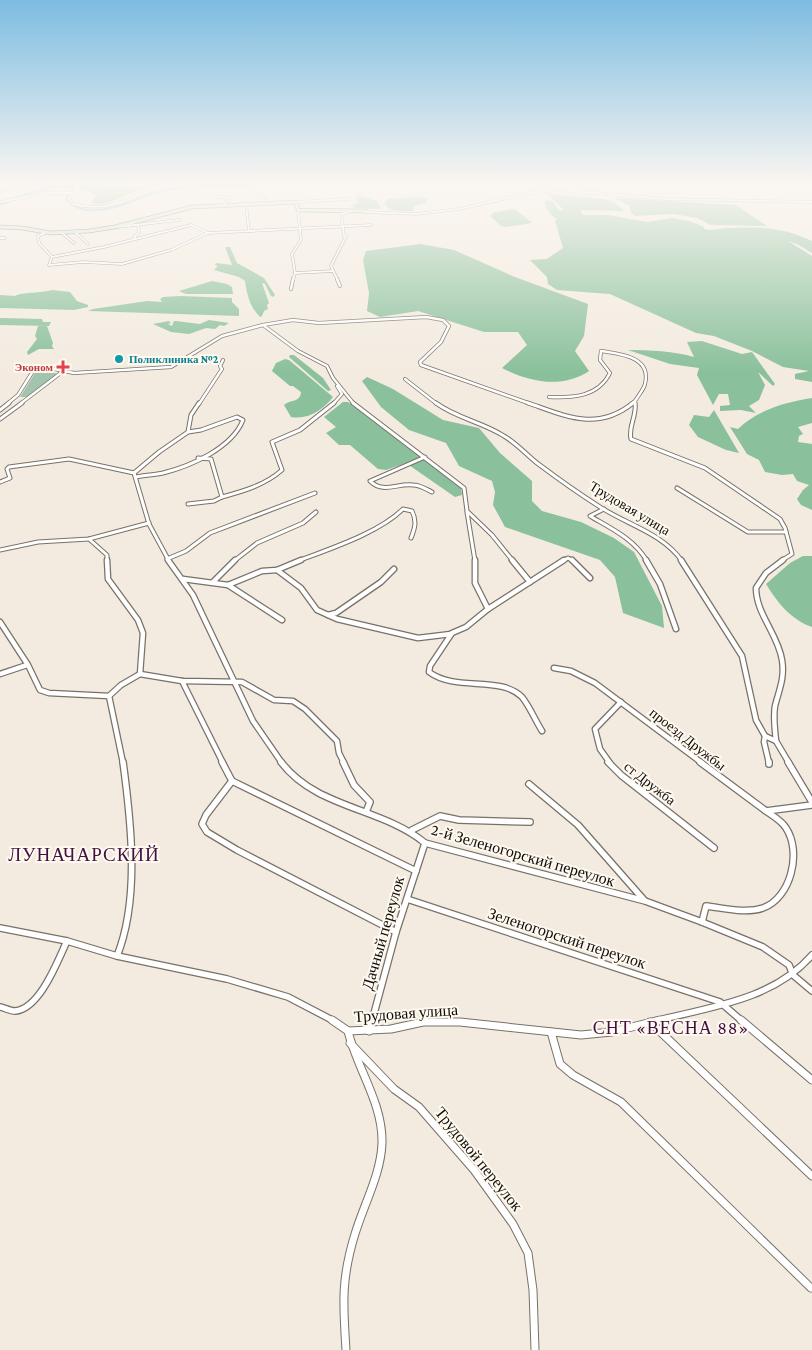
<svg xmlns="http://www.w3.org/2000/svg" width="812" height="1350" font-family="'Crimson Pro',serif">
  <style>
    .green { fill: #a3c4ac }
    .forest { fill: #8ac09b }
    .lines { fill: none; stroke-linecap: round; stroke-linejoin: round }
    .river { fill: #7dc9d7; fill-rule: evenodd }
    .street-far5-casing { stroke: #787168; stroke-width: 3 }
    .street-far4-casing { stroke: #787168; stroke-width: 4 }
    .street-far3-casing { stroke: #787168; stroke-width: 5 }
    .street-far2-casing { stroke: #787168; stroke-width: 7 }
    .street-far1-casing { stroke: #787168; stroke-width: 8 }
    .street-casing { stroke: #787168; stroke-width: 9 }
    .secondary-casing { stroke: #787168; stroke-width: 4.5 }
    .street-far5 { stroke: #fff; stroke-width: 2 }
    .street-far4 { stroke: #fff; stroke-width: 2.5 }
    .street-far3 { stroke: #fff; stroke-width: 3 }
    .street-far2 { stroke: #fff; stroke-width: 4.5 }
    .street-far1 { stroke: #fff; stroke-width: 5.5 }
    .street { stroke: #fff; stroke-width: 7 }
    .secondary { stroke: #d5e9d4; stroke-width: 3 }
    .culture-dot { fill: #0f9aa8; stroke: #fff9f0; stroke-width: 2 }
    .health-dot { fill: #e0444e; stroke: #fff9f0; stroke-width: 2 }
    .labels { text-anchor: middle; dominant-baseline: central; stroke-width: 4; stroke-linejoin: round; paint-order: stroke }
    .far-culture-label { font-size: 11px; font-weight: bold; fill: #0d838f; stroke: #fff9f0; text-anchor: start }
    .far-health-label { font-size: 11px; font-weight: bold; fill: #be3a42; stroke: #fff9f0; text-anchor: end }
    .street-label { font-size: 14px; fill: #100e0a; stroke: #fff9f0 }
    .near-street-label { font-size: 16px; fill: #100e0a; stroke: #fff9f0 }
    .near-neighbourhood-label { font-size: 18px; letter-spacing: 1px; fill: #411142; stroke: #fff9f0 }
    .near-quarter-label { font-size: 19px; letter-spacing: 1px; fill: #411142; stroke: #fff9f0 }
  </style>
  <rect width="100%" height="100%" fill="#f3ebe0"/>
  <path class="green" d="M38 368H45L57 374 28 397H20Z"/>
  <g class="forest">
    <path d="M50 184H97L107 186 136 188 150 184H188C173 185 155 185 140 190 124 194 109 208 91 203L96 196C79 184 60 184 40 188Z"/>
    <path d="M547 194 604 199 613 202 625 211 580 210 583 215H608L647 222 672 218 689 221 704 227V229C714 231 721 228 731 228 763 227 783 227 812 241V253L797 244 788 241 812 256V382L795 379V374L809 371 783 367 752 351 714 336 696 333 610 294 557 290 548 284 547 277 530 260 547 259 563 248 555 221 557 219C550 215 545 209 545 201L551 200 559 210H564Z"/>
    <path d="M356 195 377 201 381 209 355 208 352 205 358 203Z"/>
    <path d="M417 197 428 199 426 203 414 206 413 211C404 211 391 213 385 204L387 199Z"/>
    <path d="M615 198 736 205 767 226 711 225 697 218 674 214 635 216 631 213 630 206Z"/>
    <path d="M512 209 516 210 532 223 506 227 501 226 490 216 493 213Z"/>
    <path d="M421 244 454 250 515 277 588 304 584 336 575 351 589 371C562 389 529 382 502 368L527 345 518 332H484L418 311 380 317 367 311 369 293 363 260 366 251Z"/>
    <path d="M225 247H230L237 263 264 278 275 295 273 297 271 296 265 284 262 283 269 303 267 305 268 309 264 311 262 316 260 317C250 307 247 295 245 281L239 277 214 270 218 266 215 265 216 263 232 265Z"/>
    <path d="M212 281 227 284 232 287 233 294H186L179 291Z"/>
    <path d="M52 290 70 292 77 301 88 305V307L74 310 0 308V295L15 296C21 292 42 293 52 290Z"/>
    <path d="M181 296 232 298V302L239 309V316L88 311 93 309 147 301 162 302 160 299 163 297Z"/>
    <path d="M0 318 42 319 43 322H51L49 326 0 325Z"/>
    <path d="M209 320 229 323 224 326 220 325 215 329 206 328 189 334 171 332 153 324 169 321 171 323 168 324 172 326 174 321H176L200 324Z"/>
    <path d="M38 326H47L53 343 52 346 54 349H39L28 355 27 352 37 339 35 336Z"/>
    <path d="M702 341 742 354 752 352 775 384 773 386 758 372 765 385 759 400 749 406 756 413 741 410 720 411V406L730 405 728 394H719L713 405 697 375 699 368 670 364 628 350C649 350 675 351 694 357L687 342Z"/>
    <path d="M290 355H294L323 378 331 390 328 391 289 357Z"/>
    <path d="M285 359 289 360 333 397C323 410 308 420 291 417L284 405C291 399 300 403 301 392L293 386H290L272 371 276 363Z"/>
    <path d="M367 377 393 389 443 420 479 428 500 453 532 481V501L542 511 581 522 614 538 634 552 662 606 664 628 623 613 615 577 600 560 505 527 493 505 495 492 492 481 459 466 446 443 409 430 381 407 362 381Z"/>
    <path d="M812 398V423L798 427 803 434 799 436 798 442 812 444V510L801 505 797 499 803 490 809 485 797 481 793 474 782 475 765 472 759 460 747 454 730 427 738 429C757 410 786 402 812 398Z"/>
    <path d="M343 402H348L461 487 462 495 455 497 406 463 386 470 378 469 350 445H339L326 433 336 427 324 417Z"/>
    <path d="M714 410 739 453 726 450 698 437 689 425 694 415 709 417Z"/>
    <path d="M803 556H812V627C791 620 777 602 766 584L790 563Z"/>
  </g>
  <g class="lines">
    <path class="river" d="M201 184H257C239 192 209 185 188 187 178 189 168 190 158 193 135 200 116 212 92 211 81 211 72 208 65 199L71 189C45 185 24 198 0 206V203C25 193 48 182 75 187L69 199C89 224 135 197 158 190 172 187 187 185 201 184Z"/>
    <defs>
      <g id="street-far5">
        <path d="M0 191 36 184"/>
        <path d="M256 196 260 194 265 198"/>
        <path d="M216 197 230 198 224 204"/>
        <path d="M0 202 46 193H72L69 199 73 204C98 211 121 204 143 193"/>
        <path d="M296 202 348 199"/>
        <path d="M246 204 249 231"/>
        <path d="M363 212 417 214 459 209 535 192 560 190 665 199 812 202"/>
        <path d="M117 227 179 220"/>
        <path d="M75 232 88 244"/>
        <path d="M45 233 38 236 39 243 52 257 49 265 83 262 122 264 171 250 208 233 371 225"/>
        <path d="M62 233 74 243"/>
        <path d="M0 238H5"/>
        <path d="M134 238 139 232 138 226"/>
        <path d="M52 257 104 247 191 225 208 233"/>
        <path d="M295 273 333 271"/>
        <path d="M293 281 295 273 292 254 301 240 298 210"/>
        <path d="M338 281 331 266 346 236 344 235 341 214 350 212"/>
      </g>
      <g id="street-far4">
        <path d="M337 279 340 286"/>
        <path d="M291 289 293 279"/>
        <path d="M263 325 298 351 327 366 333 378 354 404"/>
        <path d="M405 379 437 404"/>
        <path d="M549 397C573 398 598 397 610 373L600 360 601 351C619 354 652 356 645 384 644 389 638 396 635 401V404"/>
        <path d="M7 404 18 395 35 368 40 366 74 373 171 367 222 336 263 325 293 320 319 323 426 317 443 320 449 326 441 342 420 362 421 365 531 404"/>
        <path d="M20 404 62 372"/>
        <path d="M199 404 222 369 220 366 223 360"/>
        <path d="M333 404 342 394 337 386"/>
        <path d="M631 404 635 401"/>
      </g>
      <g id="street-far3">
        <path d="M353 403 464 488 467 511 492 535 513 561"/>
        <path d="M436 403C456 418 482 422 504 436 516 443 526 454 537 463 557 478 578 493 600 507 628 525 662 533 682 561"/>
        <path d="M528 403C566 416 597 432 633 403"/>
        <path d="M635 403C637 416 628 426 631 439L705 468 780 519 785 528 792 554 781 561"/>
        <path d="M0 410 9 403"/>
        <path d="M0 419 22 403"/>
        <path d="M188 432 191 415 199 403"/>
        <path d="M425 457 370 481C383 494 397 483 413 485 420 485 426 489 432 492"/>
        <path d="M198 458 211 459 222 497C244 491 265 485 282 470L272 442 300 430 334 403"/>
        <path d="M134 473 149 524 169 561"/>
        <path d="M134 473 159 452 188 432 201 430 237 417 243 420C232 448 191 466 163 473 154 475 145 475 136 477"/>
        <path d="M0 482 10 478 7 469 9 467 69 459 134 473"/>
        <path d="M677 488 748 532H786"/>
        <path d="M188 504 214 501 222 497"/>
        <path d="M604 509 590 516C612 529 634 539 647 561"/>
        <path d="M467 512 475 561"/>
        <path d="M89 539 107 555V561"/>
        <path d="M0 550 38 542 89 539 149 523"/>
        <path d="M167 559 186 551 210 533 315 493"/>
        <path d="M234 561 257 543 303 523 316 512"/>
        <path d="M298 561C329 549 379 533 403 509L412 511C417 521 415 528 411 538"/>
        <path d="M563 561 568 558 573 561"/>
      </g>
      <g id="street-far2">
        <path d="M107 560 108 579 138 620 143 633 140 674"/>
        <path d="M168 560 193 595 253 721 282 763"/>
        <path d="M475 560V583L488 609"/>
        <path d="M512 560 530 582"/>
        <path d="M572 560 590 578"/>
        <path d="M646 560 660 584 676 629"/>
        <path d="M681 560 742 656 756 720 765 736 776 741 789 763"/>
        <path d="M277 570 301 588 317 610 337 619 418 638 451 634"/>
        <path d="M183 579 228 585 282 620"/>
        <path d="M213 582 235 560"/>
        <path d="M228 585 262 571 277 570 301 560"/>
        <path d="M328 615 336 613 381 582 394 569"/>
        <path d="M0 622 28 665 40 690 49 693 109 696 123 763"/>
        <path d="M554 668 571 671 595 683 702 763"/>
        <path d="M0 674 27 665"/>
        <path d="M182 681 223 763"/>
        <path d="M109 696 121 685 140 674 182 681 242 682 274 700 293 701 305 709 337 741 339 753 344 763"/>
        <path d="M542 731C535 720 530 707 522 697 500 675 456 692 429 672L430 666 452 633 466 627 488 609 564 560"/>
        <path d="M765 736 764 742 769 763"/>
        <path d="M776 741C775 730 773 717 775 706 779 690 785 678 782 660 778 634 756 614 756 588L766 573 783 560"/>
        <path d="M610 763 600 749 595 729 621 702"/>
      </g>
      <g id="street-far1">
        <path d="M222 762 232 781 416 871"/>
        <path d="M281 762C317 809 381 807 425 843L645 901 702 922 763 947 789 965 793 975 812 991"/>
        <path d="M343 762 354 785 370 802 366 812"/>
        <path d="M608 762 621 775 714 848"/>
        <path d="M700 762 766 811 812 805"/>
        <path d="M769 762V764"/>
        <path d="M788 762 812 802"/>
        <path d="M232 781 206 815 202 824 207 832 237 850 396 932"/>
        <path d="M529 784 578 825 644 900"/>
        <path d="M412 830 440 816 459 820 530 822"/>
        <path d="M407 899 720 1002 742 1021"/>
        <path d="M702 922 706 906C724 908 745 914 763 908 791 898 802 852 786 828 782 821 773 816 766 811"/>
        <path d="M0 928 67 941 117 956 227 979 288 997 334 1021"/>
        <path d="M117 956C140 899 131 821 123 762"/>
        <path d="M0 1007C5 1008 10 1011 15 1011 40 1009 58 960 67 941"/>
        <path d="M372 1021 396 932 425 843"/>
        <path d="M655 1021C710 1007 773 1000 812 955"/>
      </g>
      <g id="street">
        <path d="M332 1020 348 1031 391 1029 423 1022H460L581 1035 612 1032 660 1020"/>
        <path d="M741 1020 812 1080"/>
        <path d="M650 1022 812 1176"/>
        <path d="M369 1031 372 1020"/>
        <path d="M551 1032 560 1064 573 1075 621 1102 811 1288"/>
        <path d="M350 1043 394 1089 419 1107 474 1170 513 1224 528 1253 533 1290 535 1350"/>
        <path d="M346 1350C343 1304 341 1279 355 1234 364 1204 381 1174 382 1143 383 1103 357 1069 348 1031"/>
      </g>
      <path id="secondary" d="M0 227 22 228 51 233 89 231 115 227 192 207 296 202 298 210 366 211"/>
    </defs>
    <use href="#street-far5" class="street-far5-casing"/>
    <use href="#street-far4" class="street-far4-casing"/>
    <use href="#street-far3" class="street-far3-casing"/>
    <use href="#street-far2" class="street-far2-casing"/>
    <use href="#street-far1" class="street-far1-casing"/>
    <use href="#street" class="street-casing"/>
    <use href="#secondary" class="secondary-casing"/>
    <use href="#street-far5" class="street-far5"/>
    <use href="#street-far4" class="street-far4"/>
    <use href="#street-far3" class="street-far3"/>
    <use href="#street-far2" class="street-far2"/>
    <use href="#street-far1" class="street-far1"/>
    <use href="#street" class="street"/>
    <use href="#secondary" class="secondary"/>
  </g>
  <linearGradient id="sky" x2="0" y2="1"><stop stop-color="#7dbce1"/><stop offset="0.49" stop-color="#faf6f1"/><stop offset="1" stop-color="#faf6f1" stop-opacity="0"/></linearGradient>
  <rect width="812" height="373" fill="url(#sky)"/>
  <circle class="culture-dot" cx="119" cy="359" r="5"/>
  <path class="health-dot" d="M60.5 359.5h5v5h5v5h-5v5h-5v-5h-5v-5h5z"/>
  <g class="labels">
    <g class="far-culture-label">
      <text x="129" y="359">Поликлиника №2</text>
    </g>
    <g class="far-health-label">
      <text x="53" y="367">Эконом</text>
    </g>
    <g class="street-label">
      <text transform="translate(630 508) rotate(31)">Трудовая улица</text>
      <text transform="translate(688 739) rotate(38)">проезд Дружбы</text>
      <text transform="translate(650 783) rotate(38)">ст Дружба</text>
    </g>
    <g class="near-street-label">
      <text transform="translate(523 855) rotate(16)">2-й Зеленогорский переулок</text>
      <text transform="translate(383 933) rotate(-74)">Дачный переулок</text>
      <text transform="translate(567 938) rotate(18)">Зеленогорский переулок</text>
      <text transform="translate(406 1013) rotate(-4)">Трудовая улица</text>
      <text transform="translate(479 1159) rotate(51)">Трудовой переулок</text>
    </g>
    <g class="near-neighbourhood-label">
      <text x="671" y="1028">СНТ «ВЕСНА 88»</text>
    </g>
    <g class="near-quarter-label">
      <text x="84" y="854">ЛУНАЧАРСКИЙ</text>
    </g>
  </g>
</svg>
